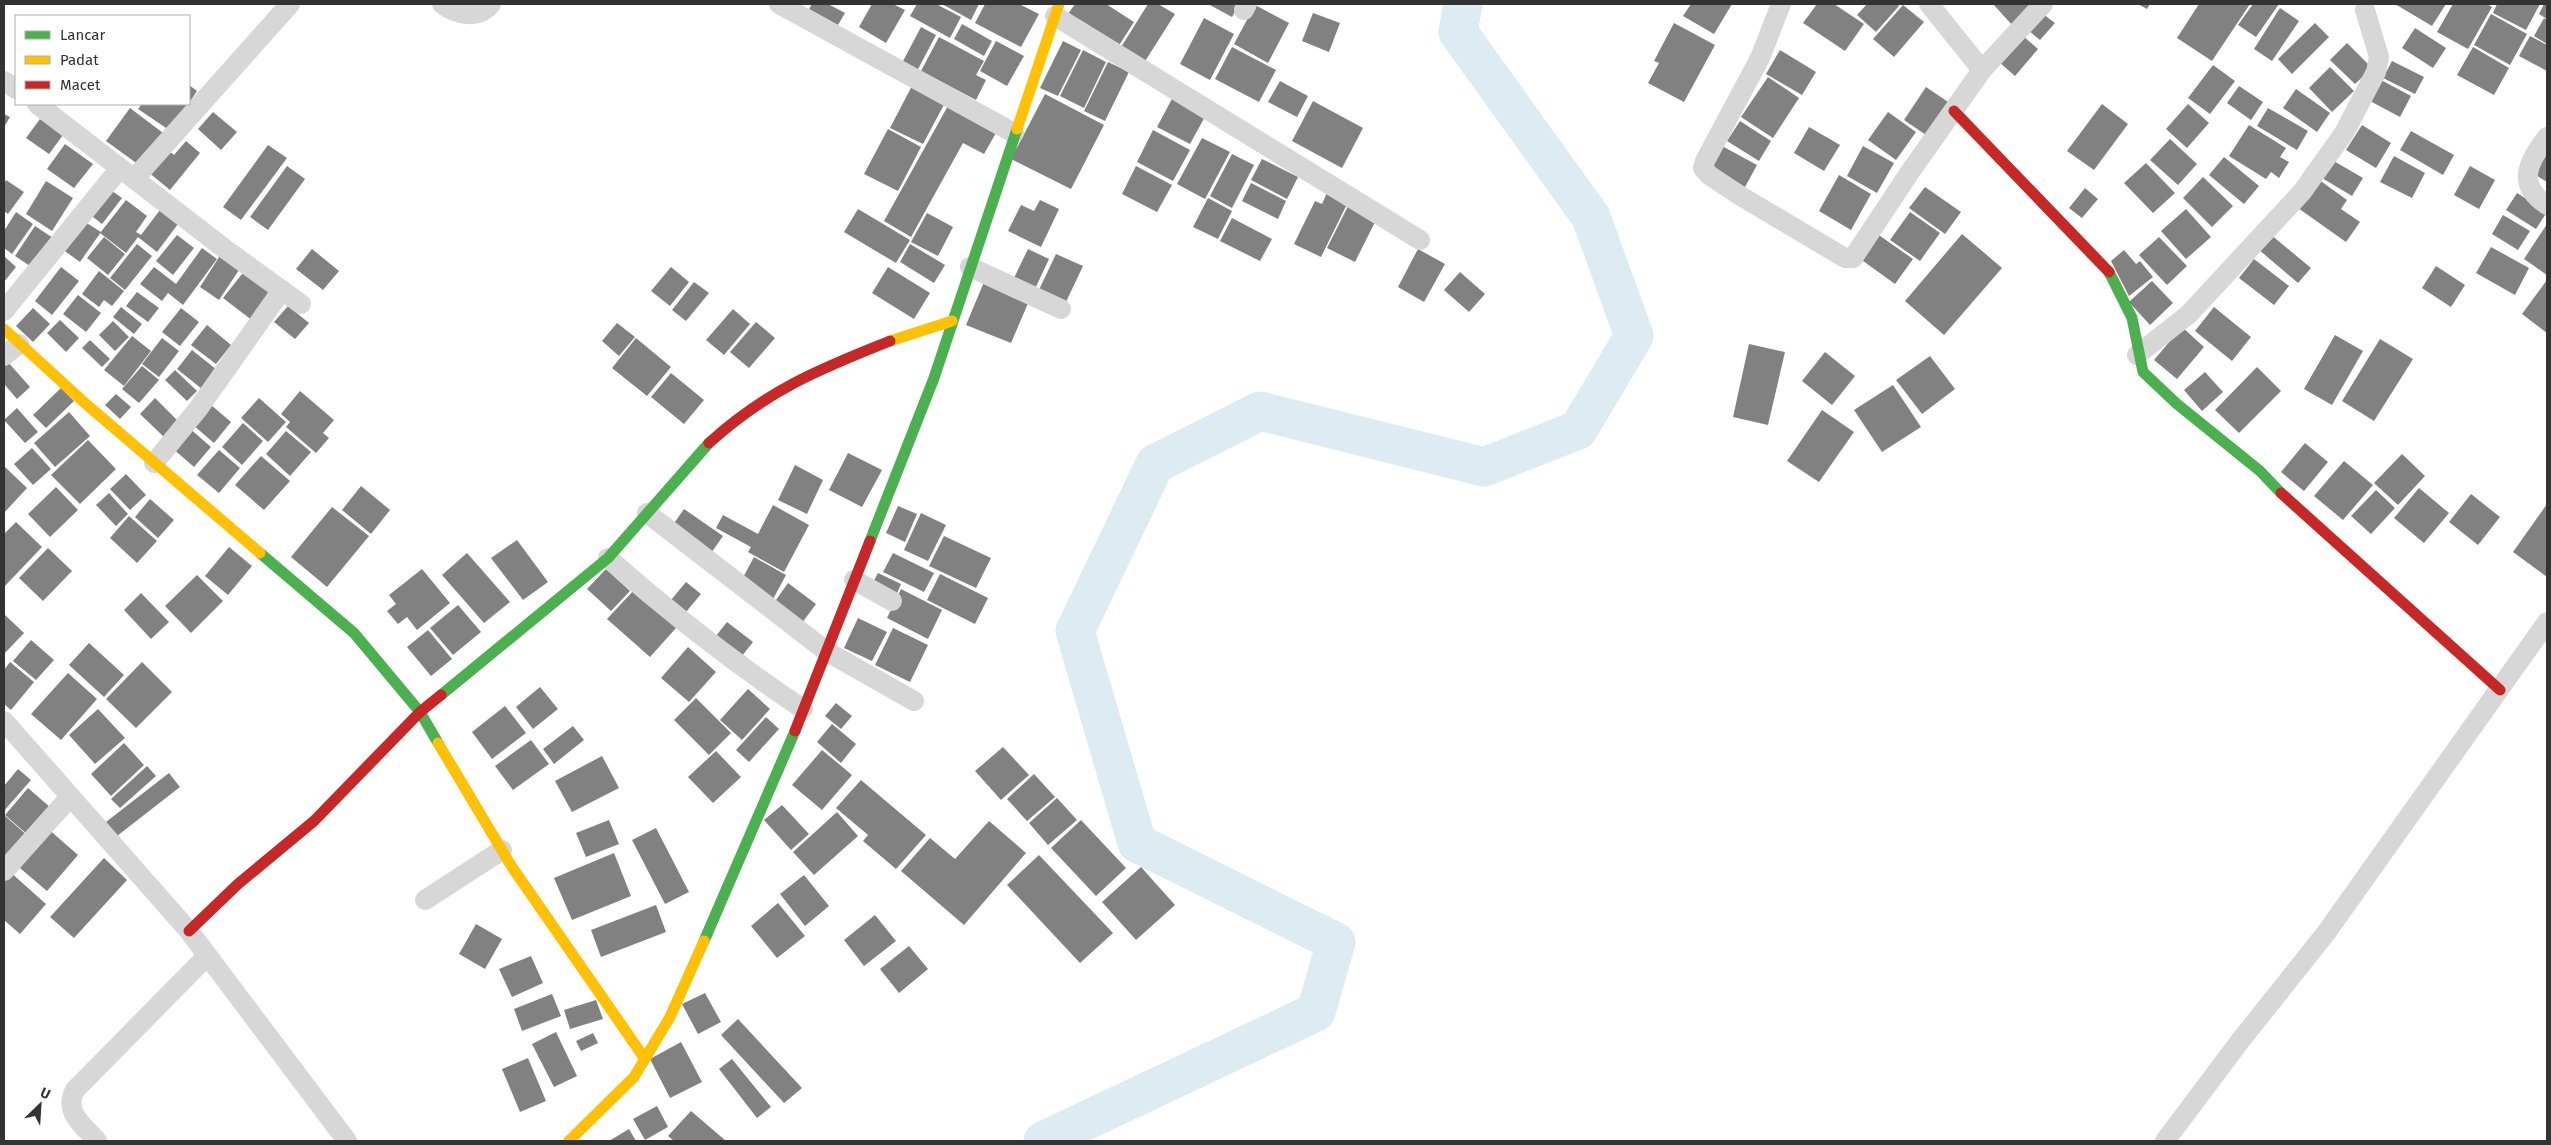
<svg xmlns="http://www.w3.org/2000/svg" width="2551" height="1145" font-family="'Fira Sans',sans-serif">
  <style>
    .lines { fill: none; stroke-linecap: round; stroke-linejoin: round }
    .river { stroke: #ddebf3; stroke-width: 39 }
    .building { fill: #818181 }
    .street { stroke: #d7d7d7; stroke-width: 20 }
    .fast { stroke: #4caf50; stroke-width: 11 }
    .slow { stroke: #ffc107; stroke-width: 11 }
    .jam { stroke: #c62828; stroke-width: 11 }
  </style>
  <rect width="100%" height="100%" fill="#fff"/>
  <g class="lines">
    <path class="river" d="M1043 1141 1316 1012 1336 942 1137 843 1075 631 1155 464 1260 411 1484 467 1578 430 1634 336 1591 217 1458 32 1463 4"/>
  </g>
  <g class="building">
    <path d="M812 4H828L845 13 838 25 809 9Z"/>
    <path d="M872 4H893L905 10 886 43 859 27Z"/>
    <path d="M917 4H936L961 17 950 38 910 16Z"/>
    <path d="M942 4H979L971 20Z"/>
    <path d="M985 4H1019L1039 14 1021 47 975 23Z"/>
    <path d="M1075 4H1106L1134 22 1118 47 1068 14Z"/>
    <path d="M1148 4H1158L1175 14 1142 66 1118 52Z"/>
    <path d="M1208 4H1239L1232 17Z"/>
    <path d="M1691 4H1732L1714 34 1683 16Z"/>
    <path d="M1817 4H1834L1864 24 1845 51 1803 23Z"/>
    <path d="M1867 4H1897L1899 6 1876 32 1857 15Z"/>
    <path d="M1993 4H2034L2013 26Z"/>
    <path d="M2138 4H2150L2147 9Z"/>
    <path d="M2199 4H2250L2212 61 2177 38Z"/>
    <path d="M2253 4H2279L2256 37 2238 25Z"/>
    <path d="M2395 4H2446L2432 26Z"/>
    <path d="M2453 4H2487L2492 7 2468 49 2437 32Z"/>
    <path d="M2497 4H2540L2526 30 2493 13Z"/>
    <path d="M2544 4H2547V19L2539 14Z"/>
    <path d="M1255 5 1289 23 1268 63 1234 44Z"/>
    <path d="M1903 5 1924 22 1894 57 1873 39Z"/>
    <path d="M2280 8 2299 21 2272 61 2254 49Z"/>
    <path d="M1313 13 1340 23 1329 52 1302 41Z"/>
    <path d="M2043 14 2055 23 2040 40 2029 31Z"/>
    <path d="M2491 14 2527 34 2510 65 2474 45Z"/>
    <path d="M1204 18 1234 34 1210 80 1180 64Z"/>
    <path d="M2544 18 2547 20V44L2534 36Z"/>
    <path d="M1674 23 1715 45 1684 102 1648 83 1659 63 1654 61Z"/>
    <path d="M2315 23 2329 37 2292 74 2278 59Z"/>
    <path d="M962 24 992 41 984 56 954 39Z"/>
    <path d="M921 27 936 35 917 71 902 63Z"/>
    <path d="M2415 28 2446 48 2433 68 2402 48Z"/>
    <path d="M2023 36 2038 49 2015 76 1999 62Z"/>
    <path d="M2530 36 2547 45V71L2519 56Z"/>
    <path d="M939 37 984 61 976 75 986 80 976 100 921 71Z"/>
    <path d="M996 41 1024 56 1007 86 980 71Z"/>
    <path d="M1063 41 1081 50 1058 96 1040 88Z"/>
    <path d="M2347 43 2372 68 2355 84 2330 60Z"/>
    <path d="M1232 47 1276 70 1259 102 1215 79Z"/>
    <path d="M2473 47 2509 68 2494 95 2457 75Z"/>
    <path d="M1083 50 1106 62 1084 108 1060 96Z"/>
    <path d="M1780 50 1816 72 1802 95 1766 74Z"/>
    <path d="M2392 61 2424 77 2415 94 2383 78Z"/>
    <path d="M1108 62 1129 72 1105 121 1084 111Z"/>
    <path d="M2213 65 2235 81 2210 114 2188 98Z"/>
    <path d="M2330 67 2354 91 2332 112 2309 88Z"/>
    <path d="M1768 77 1799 98 1773 138 1741 117Z"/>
    <path d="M2381 80 2411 96 2400 117 2370 101Z"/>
    <path d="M1280 81 1308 96 1297 117 1268 102Z"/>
    <path d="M914 82 947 99 923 144 890 128Z"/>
    <path d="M189 85 197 91 189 103Z"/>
    <path d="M2239 86 2263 102 2251 120 2227 103Z"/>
    <path d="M1926 87 1951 104 1929 137 1904 120Z"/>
    <path d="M2296 89 2330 113 2317 132 2283 108Z"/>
    <path d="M1045 94 1104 125 1071 189 1011 159Z"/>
    <path d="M1174 95 1207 113 1190 144 1157 127Z"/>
    <path d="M1313 101 1363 128 1342 168 1292 141Z"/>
    <path d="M142 104H188L169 130 138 109Z"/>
    <path d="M949 104 997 131 984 154 963 143 911 237 884 221Z"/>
    <path d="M2102 104 2128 124 2094 170 2067 151Z"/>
    <path d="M2188 104 2209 123 2187 148 2166 129Z"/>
    <path d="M130 108 163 133 139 165 106 141Z"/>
    <path d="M2268 108 2308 131 2297 150 2257 126Z"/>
    <path d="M213 112 237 132 221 150 198 129Z"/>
    <path d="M1888 112 1916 132 1896 160 1868 140Z"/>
    <path d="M4 114 10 117 4 127Z"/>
    <path d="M40 119 63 135 49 154 26 138Z"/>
    <path d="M1740 121 1771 141 1759 161 1727 141Z"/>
    <path d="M2249 125 2286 148 2280 157 2289 162 2279 178 2271 172 2266 179 2229 156Z"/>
    <path d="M2362 125 2391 143 2376 168 2346 150Z"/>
    <path d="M1809 127 1840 145 1824 171 1794 153Z"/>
    <path d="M888 129 921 147 898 191 864 174Z"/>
    <path d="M1153 130 1190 150 1173 181 1137 162Z"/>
    <path d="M2411 131 2454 155 2443 175 2400 150Z"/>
    <path d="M1202 138 1230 152 1205 199 1177 184Z"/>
    <path d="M2170 139 2197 164 2178 185 2150 160Z"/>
    <path d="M186 141 200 153 170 190 147 171 165 148 174 155Z"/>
    <path d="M65 144 93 164 74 188 47 169Z"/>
    <path d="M268 145 287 158 241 220 223 207Z"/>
    <path d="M1722 146 1757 165 1745 187 1711 168Z"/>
    <path d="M1863 146 1894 163 1877 193 1847 176Z"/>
    <path d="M2547 150V182L2531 172Z"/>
    <path d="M1232 154 1254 165 1232 208 1210 196Z"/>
    <path d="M2394 156 2425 173 2412 198 2380 182Z"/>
    <path d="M2224 157 2259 186 2244 204 2209 175Z"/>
    <path d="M1262 159 1298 177 1287 199 1251 180Z"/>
    <path d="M2332 160 2363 178 2352 196 2322 178Z"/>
    <path d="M2146 163 2175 193 2153 213 2124 183Z"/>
    <path d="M287 166 305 179 268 230 250 217Z"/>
    <path d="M1136 166 1172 185 1157 212 1122 194Z"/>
    <path d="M2470 166 2495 180 2479 209 2454 195Z"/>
    <path d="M1839 175 1871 194 1851 230 1819 211Z"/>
    <path d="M2203 177 2233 206 2212 227 2183 198Z"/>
    <path d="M2318 179 2347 200 2341 209 2360 222 2346 242 2298 208Z"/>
    <path d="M6 180 24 192 8 214 4 211V184Z"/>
    <path d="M46 181 73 198 52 231 26 214Z"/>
    <path d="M1251 183 1286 201 1278 219 1242 201Z"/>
    <path d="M1925 187 1961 212 1945 234 1909 208Z"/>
    <path d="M108 188 122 198 102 224 88 213Z"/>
    <path d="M1329 188 1350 198 1321 257 1294 244 1315 201 1322 204Z"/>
    <path d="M2085 188 2098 199 2082 218 2069 208Z"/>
    <path d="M2517 193 2547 212 2536 229 2506 210Z"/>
    <path d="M1208 198 1232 211 1218 239 1193 227Z"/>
    <path d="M126 200 147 216 136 232 141 235 160 210 178 224 157 252 138 237 126 253 100 233Z"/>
    <path d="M1040 200 1059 209 1041 247 1008 231 1021 205 1034 211Z"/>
    <path d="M1348 206 1376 220 1355 262 1327 248Z"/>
    <path d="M858 209 910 240 896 263 844 232Z"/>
    <path d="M2186 209 2211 237 2186 259 2161 231Z"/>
    <path d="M16 212 33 224 12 254 4 248V231Z"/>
    <path d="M1910 212 1940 233 1920 261 1890 240Z"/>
    <path d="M927 213 953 227 938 256 911 242Z"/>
    <path d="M2503 215 2530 231 2518 250 2492 234Z"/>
    <path d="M1232 218 1272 239 1260 261 1220 241Z"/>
    <path d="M82 220 101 232 80 262 62 249Z"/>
    <path d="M2547 224V275L2524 259Z"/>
    <path d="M35 226 53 238 33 268 15 256Z"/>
    <path d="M1876 233 1913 259 1895 284 1859 258Z"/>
    <path d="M1962 234 2002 268 1944 335 1905 301Z"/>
    <path d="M2270 234 2311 268 2298 283 2258 249Z"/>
    <path d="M177 235 194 248 173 275 156 261Z"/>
    <path d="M104 237 125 254 108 275 87 258Z"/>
    <path d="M2159 237 2187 266 2167 285 2139 255Z"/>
    <path d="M137 244 152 256 125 290 110 278Z"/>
    <path d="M910 244 945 265 934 283 900 262Z"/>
    <path d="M2491 247 2529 268 2515 295 2476 273Z"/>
    <path d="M202 248 217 259 183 305 168 293 162 301 140 284 154 267 176 284Z"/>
    <path d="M312 249 339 271 323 290 296 269Z"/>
    <path d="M1028 249 1049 259 1034 291 1013 280Z"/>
    <path d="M1418 249 1445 264 1424 302 1398 287Z"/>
    <path d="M2124 250 2136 264 2140 261 2153 277 2129 296 2111 261Z"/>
    <path d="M221 254 241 267 219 300 200 287Z"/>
    <path d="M1056 254 1083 266 1064 306 1037 294Z"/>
    <path d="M4 256 16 267 4 282Z"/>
    <path d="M2254 259 2289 286 2274 305 2239 278Z"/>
    <path d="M2436 266 2465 285 2451 307 2422 288Z"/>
    <path d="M61 267 79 281 52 315 35 301Z"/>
    <path d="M671 267 689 282 670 306 651 291Z"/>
    <path d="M888 267 930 293 914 319 872 293Z"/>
    <path d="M246 269 275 292 253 321 223 298Z"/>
    <path d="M99 271 124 291 112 306 104 300 99 307 82 294Z"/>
    <path d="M1460 272 1485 294 1469 312 1444 290Z"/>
    <path d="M2547 280V333L2522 314Z"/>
    <path d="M2152 281 2173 303 2150 325 2129 302Z"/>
    <path d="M694 282 709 293 686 321 672 310Z"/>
    <path d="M984 282 1029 301 1011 343 966 325Z"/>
    <path d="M137 292 159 308 148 322 126 306Z"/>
    <path d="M78 295 101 313 86 332 63 314Z"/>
    <path d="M288 306 309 323 295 339 274 322Z"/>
    <path d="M121 307 142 324 134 334 113 317Z"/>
    <path d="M2214 307 2251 337 2232 361 2195 331Z"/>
    <path d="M33 308 50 324 33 342 16 326Z"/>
    <path d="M181 308 199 322 180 346 162 332Z"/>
    <path d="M733 309 750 324 724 355 706 340Z"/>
    <path d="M60 320 79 338 66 352 47 333Z"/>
    <path d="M113 321 129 337 115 351 99 335Z"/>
    <path d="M756 322 775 338 749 368 730 352Z"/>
    <path d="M617 323 635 337 619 356 602 341Z"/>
    <path d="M207 325 231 345 216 364 191 345Z"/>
    <path d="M2182 327 2204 347 2177 379 2154 360Z"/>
    <path d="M2335 335 2363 351 2332 405 2304 389Z"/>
    <path d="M132 336 151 351 124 386 104 370Z"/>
    <path d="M162 338 179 351 159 377 142 364Z"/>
    <path d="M636 338 671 367 647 396 612 368Z"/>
    <path d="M2380 339 2413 359 2374 421 2342 401Z"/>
    <path d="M90 340 110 359 102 367 82 348Z"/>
    <path d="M1749 344 1785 352 1768 425 1733 417Z"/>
    <path d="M192 350 217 370 202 389 177 369Z"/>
    <path d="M1825 352 1855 376 1832 405 1802 381Z"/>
    <path d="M1930 356 1955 389 1922 414 1896 380Z"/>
    <path d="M7 361 30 387 17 399 4 384V364Z"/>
    <path d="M142 366 159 380 139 403 122 389Z"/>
    <path d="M2257 367 2281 391 2239 433 2215 410Z"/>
    <path d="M175 370 197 391 187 401 165 380Z"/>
    <path d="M2205 372 2223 392 2202 411 2184 390Z"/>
    <path d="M671 373 704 400 684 424 651 397Z"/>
    <path d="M1893 385 1921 427 1882 452 1854 410Z"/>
    <path d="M61 388 74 401 46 428 33 415Z"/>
    <path d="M300 391 334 420 323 433 329 438 316 453 286 427 290 422 281 414Z"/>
    <path d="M116 394 131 407 120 419 105 405Z"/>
    <path d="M155 398 179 422 164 437 140 414Z"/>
    <path d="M259 398 286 422 268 442 241 418Z"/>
    <path d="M211 405 231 422 214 443 193 425Z"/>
    <path d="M17 408 38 432 25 443 4 420Z"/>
    <path d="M1822 410 1854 432 1819 482 1787 461Z"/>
    <path d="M69 412 90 436 55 467 34 443Z"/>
    <path d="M243 423 263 441 242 465 222 447Z"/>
    <path d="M188 427 211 447 194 467 171 447Z"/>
    <path d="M286 431 311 452 290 476 266 454Z"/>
    <path d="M88 440 116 469 80 504 51 475Z"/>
    <path d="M2305 443 2328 462 2304 491 2281 472Z"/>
    <path d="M32 448 51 469 33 485 14 464Z"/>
    <path d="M219 450 240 468 219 493 197 475Z"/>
    <path d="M848 453 882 470 862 507 829 490Z"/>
    <path d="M2402 454 2425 476 2398 505 2374 483Z"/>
    <path d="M261 456 290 481 264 510 235 485Z"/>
    <path d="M2344 461 2373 485 2343 520 2314 496Z"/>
    <path d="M795 465 823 480 807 514 778 500Z"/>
    <path d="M4 466 27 488 4 513Z"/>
    <path d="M126 474 146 495 130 510 110 489Z"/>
    <path d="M361 486 390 510 371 534 342 510Z"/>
    <path d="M56 487 78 510 50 537 28 514Z"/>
    <path d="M2419 488 2449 513 2424 543 2394 518Z"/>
    <path d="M2376 490 2395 508 2371 534 2351 516Z"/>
    <path d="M109 493 128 514 116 526 96 505Z"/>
    <path d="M2471 494 2500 517 2478 545 2449 522Z"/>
    <path d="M150 499 174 520 158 538 135 517Z"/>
    <path d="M2547 504V577L2513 552Z"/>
    <path d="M773 505 809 525 784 572 748 552 751 547 716 528 723 515 758 534Z"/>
    <path d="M898 506 917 514 905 542 886 533Z"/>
    <path d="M332 507 369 536 327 587 291 557Z"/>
    <path d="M684 509 723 536 709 556 670 529Z"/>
    <path d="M921 513 946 525 928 561 904 550Z"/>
    <path d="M129 516 157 541 137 563 110 538Z"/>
    <path d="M16 522 42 547 4 587V534Z"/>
    <path d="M944 536 991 558 976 588 929 566Z"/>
    <path d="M517 540 548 582 523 600 491 558Z"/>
    <path d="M229 547 252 566 228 595 205 576Z"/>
    <path d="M48 548 72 571 43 601 19 578Z"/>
    <path d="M467 553 510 602 484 623 442 575Z"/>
    <path d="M893 553 934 573 924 592 883 572Z"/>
    <path d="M754 557 786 575 772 601 740 583Z"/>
    <path d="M422 569 450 603 417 630 407 617 398 624 387 611 396 604 389 595Z"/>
    <path d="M606 569 630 591 611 611 587 589Z"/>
    <path d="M878 573 901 584 895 598 871 586Z"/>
    <path d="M940 574 988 598 975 624 927 600Z"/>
    <path d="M197 575 223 601 191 633 165 606Z"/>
    <path d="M686 582 701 594 681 618 666 606Z"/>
    <path d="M788 583 816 604 799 627 771 607Z"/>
    <path d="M901 589 942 610 928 639 887 618Z"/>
    <path d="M634 590 676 628 650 657 607 619Z"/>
    <path d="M141 593 169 622 151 639 124 610Z"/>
    <path d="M458 605 481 632 453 655 430 628Z"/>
    <path d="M4 614 24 633 4 654Z"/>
    <path d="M858 618 887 632 872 661 844 648Z"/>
    <path d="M727 622 753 642 738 661 712 641Z"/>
    <path d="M893 628 928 645 910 682 875 665Z"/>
    <path d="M428 630 452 659 431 676 407 647Z"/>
    <path d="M31 640 54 660 36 680 13 661Z"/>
    <path d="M89 643 124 675 104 697 69 665Z"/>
    <path d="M688 647 716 672 689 702 661 678Z"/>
    <path d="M10 662 34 682 11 710 4 704V670Z"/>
    <path d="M142 662 172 692 136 728 106 699Z"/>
    <path d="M68 673 97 699 61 740 31 714Z"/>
    <path d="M540 687 558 709 533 729 516 707Z"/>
    <path d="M748 689 770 709 742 740 720 720Z"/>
    <path d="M696 698 731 733 709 755 674 720Z"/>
    <path d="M836 703 852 716 841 729 825 716Z"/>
    <path d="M505 706 526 733 492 759 472 732Z"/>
    <path d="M98 709 125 738 95 764 69 735Z"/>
    <path d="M766 717 779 729 749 762 736 750Z"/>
    <path d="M832 724 856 744 841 763 817 742Z"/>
    <path d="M573 726 584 740 554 764 543 749Z"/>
    <path d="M531 740 549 764 513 790 495 766Z"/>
    <path d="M124 743 144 765 111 796 91 774Z"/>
    <path d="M1003 747 1029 775 1001 800 975 771Z"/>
    <path d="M822 750 852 775 822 810 792 785Z"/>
    <path d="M716 751 741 777 713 803 688 777Z"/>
    <path d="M602 756 619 788 572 812 555 781Z"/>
    <path d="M147 766 156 776 120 808 111 799Z"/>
    <path d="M18 769 31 780 4 811V786Z"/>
    <path d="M169 773 180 787 117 836 106 822Z"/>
    <path d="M1034 774 1055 797 1027 821 1007 799Z"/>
    <path d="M861 780 926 835 896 869 863 841 868 835 836 808Z"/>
    <path d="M28 788 51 808 28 835 5 815Z"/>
    <path d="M1057 798 1077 820 1048 845 1029 823Z"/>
    <path d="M782 805 809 834 791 850 764 820Z"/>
    <path d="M837 812 858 836 814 875 793 852Z"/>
    <path d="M4 815 29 837 4 866Z"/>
    <path d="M609 820 619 844 586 857 576 833Z"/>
    <path d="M1081 820 1126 868 1096 896 1051 848Z"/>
    <path d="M989 821 1026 853 964 925 901 871 930 838 955 859Z"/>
    <path d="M46 827 78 855 47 891 14 863Z"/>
    <path d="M656 828 689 892 665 904 632 840Z"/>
    <path d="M614 853 631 896 572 920 554 878Z"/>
    <path d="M1039 855 1113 933 1080 963 1007 885Z"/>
    <path d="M104 858 127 880 74 938 50 917Z"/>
    <path d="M1141 867 1175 905 1136 940 1102 902Z"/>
    <path d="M9 871 46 904 20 934 4 920V877Z"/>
    <path d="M804 875 829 906 805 926 780 894Z"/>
    <path d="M778 903 805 936 777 958 751 926Z"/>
    <path d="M656 905 666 932 601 957 591 930Z"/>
    <path d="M875 915 896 941 864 966 844 940Z"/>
    <path d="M476 924 502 939 485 969 459 954Z"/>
    <path d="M909 946 928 969 899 993 880 969Z"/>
    <path d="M531 956 543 983 512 997 499 969Z"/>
    <path d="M705 993 721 1022 698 1034 682 1004Z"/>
    <path d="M552 994 561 1016 522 1031 514 1009Z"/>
    <path d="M596 1000 603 1019 570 1029 564 1010Z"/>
    <path d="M738 1019 802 1088 784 1103 721 1035Z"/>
    <path d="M556 1032 577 1076 554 1087 532 1044Z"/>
    <path d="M593 1033 598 1043 581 1051 576 1041Z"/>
    <path d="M681 1042 702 1082 670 1098 650 1059Z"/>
    <path d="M528 1058 546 1101 520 1112 502 1069Z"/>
    <path d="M732 1059 771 1107 757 1118 719 1069Z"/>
    <path d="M657 1106 668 1127 645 1140 633 1119Z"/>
    <path d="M691 1111 726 1141H674L668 1136Z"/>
    <path d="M629 1129 636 1141H609Z"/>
  </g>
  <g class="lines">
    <g class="street">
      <path d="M442 4C456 15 478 20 491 4"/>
      <path d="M779 4 1014 133"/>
      <path d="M1781 4 1760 58 1705 161 1703 168 1709 175 1739 195 1845 258H1853L1910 172 1982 70 2043 4"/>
      <path d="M1929 4 1982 70"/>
      <path d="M1244 10 1247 4"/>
      <path d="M1055 16 1420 240"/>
      <path d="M4 81 16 89"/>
      <path d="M37 104 225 249 301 304"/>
      <path d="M2547 137C2529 161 2515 184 2547 205"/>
      <path d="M134 179 290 4"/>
      <path d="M970 267 1061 309"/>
      <path d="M4 311 120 168"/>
      <path d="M2137 355 2189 314 2302 192 2344 133 2376 72 2379 57 2365 10"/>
      <path d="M4 356 19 344"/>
      <path d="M154 463 198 409 282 290"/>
      <path d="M647 513 826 651 914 701"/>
      <path d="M608 558C670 613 734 663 803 709"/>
      <path d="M854 580 892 601"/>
      <path d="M4 721 189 931 347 1141"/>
      <path d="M4 871 70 797"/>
      <path d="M425 900 502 850"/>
      <path d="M97 1141C83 1125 63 1112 75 1090L207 956"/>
      <path d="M2165 1141 2240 1041 2326 933 2547 622"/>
    </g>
    <g class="fast">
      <path d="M2109 272 2132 318 2143 372 2177 404 2260 471 2281 493"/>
      <path d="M870 541 934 378 1017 129"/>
      <path d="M260 553 354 633 420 712 438 743"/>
      <path d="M441 695 608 558 709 443"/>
      <path d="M704 941 795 731"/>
    </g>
    <g class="slow">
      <path d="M1017 129 1059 4"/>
      <path d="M4 329 86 404 260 553"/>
      <path d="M890 341 952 321"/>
      <path d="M438 743 512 867 645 1059"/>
      <path d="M569 1141 634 1077 670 1017 704 941"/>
    </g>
    <g class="jam">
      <path d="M1954 111 2109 272"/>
      <path d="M709 443C766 391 819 369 890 341"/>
      <path d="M2281 493 2500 690"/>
      <path d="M795 731 870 541"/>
      <path d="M189 931 238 884 314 821 420 712 441 695"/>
    </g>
  </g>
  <rect width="2551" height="1145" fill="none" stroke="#333333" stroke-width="10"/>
  <rect x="15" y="15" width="175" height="90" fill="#ffffff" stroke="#adadad"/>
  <rect x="25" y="31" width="25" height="8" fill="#4caf50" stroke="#adadad"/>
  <text x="60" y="40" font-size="15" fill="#333333">Lancar</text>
  <rect x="25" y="56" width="25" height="8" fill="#ffc107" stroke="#adadad"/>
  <text x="60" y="65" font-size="15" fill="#333333">Padat</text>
  <rect x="25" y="81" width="25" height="8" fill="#c62828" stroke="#adadad"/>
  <text x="60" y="90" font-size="15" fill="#333333">Macet</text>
  <g transform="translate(40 1105) rotate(25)" stroke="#ffffff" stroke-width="4" paint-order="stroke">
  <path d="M0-4L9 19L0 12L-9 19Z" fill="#333333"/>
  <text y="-8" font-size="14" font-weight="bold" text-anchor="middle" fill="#333333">U</text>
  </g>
</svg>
